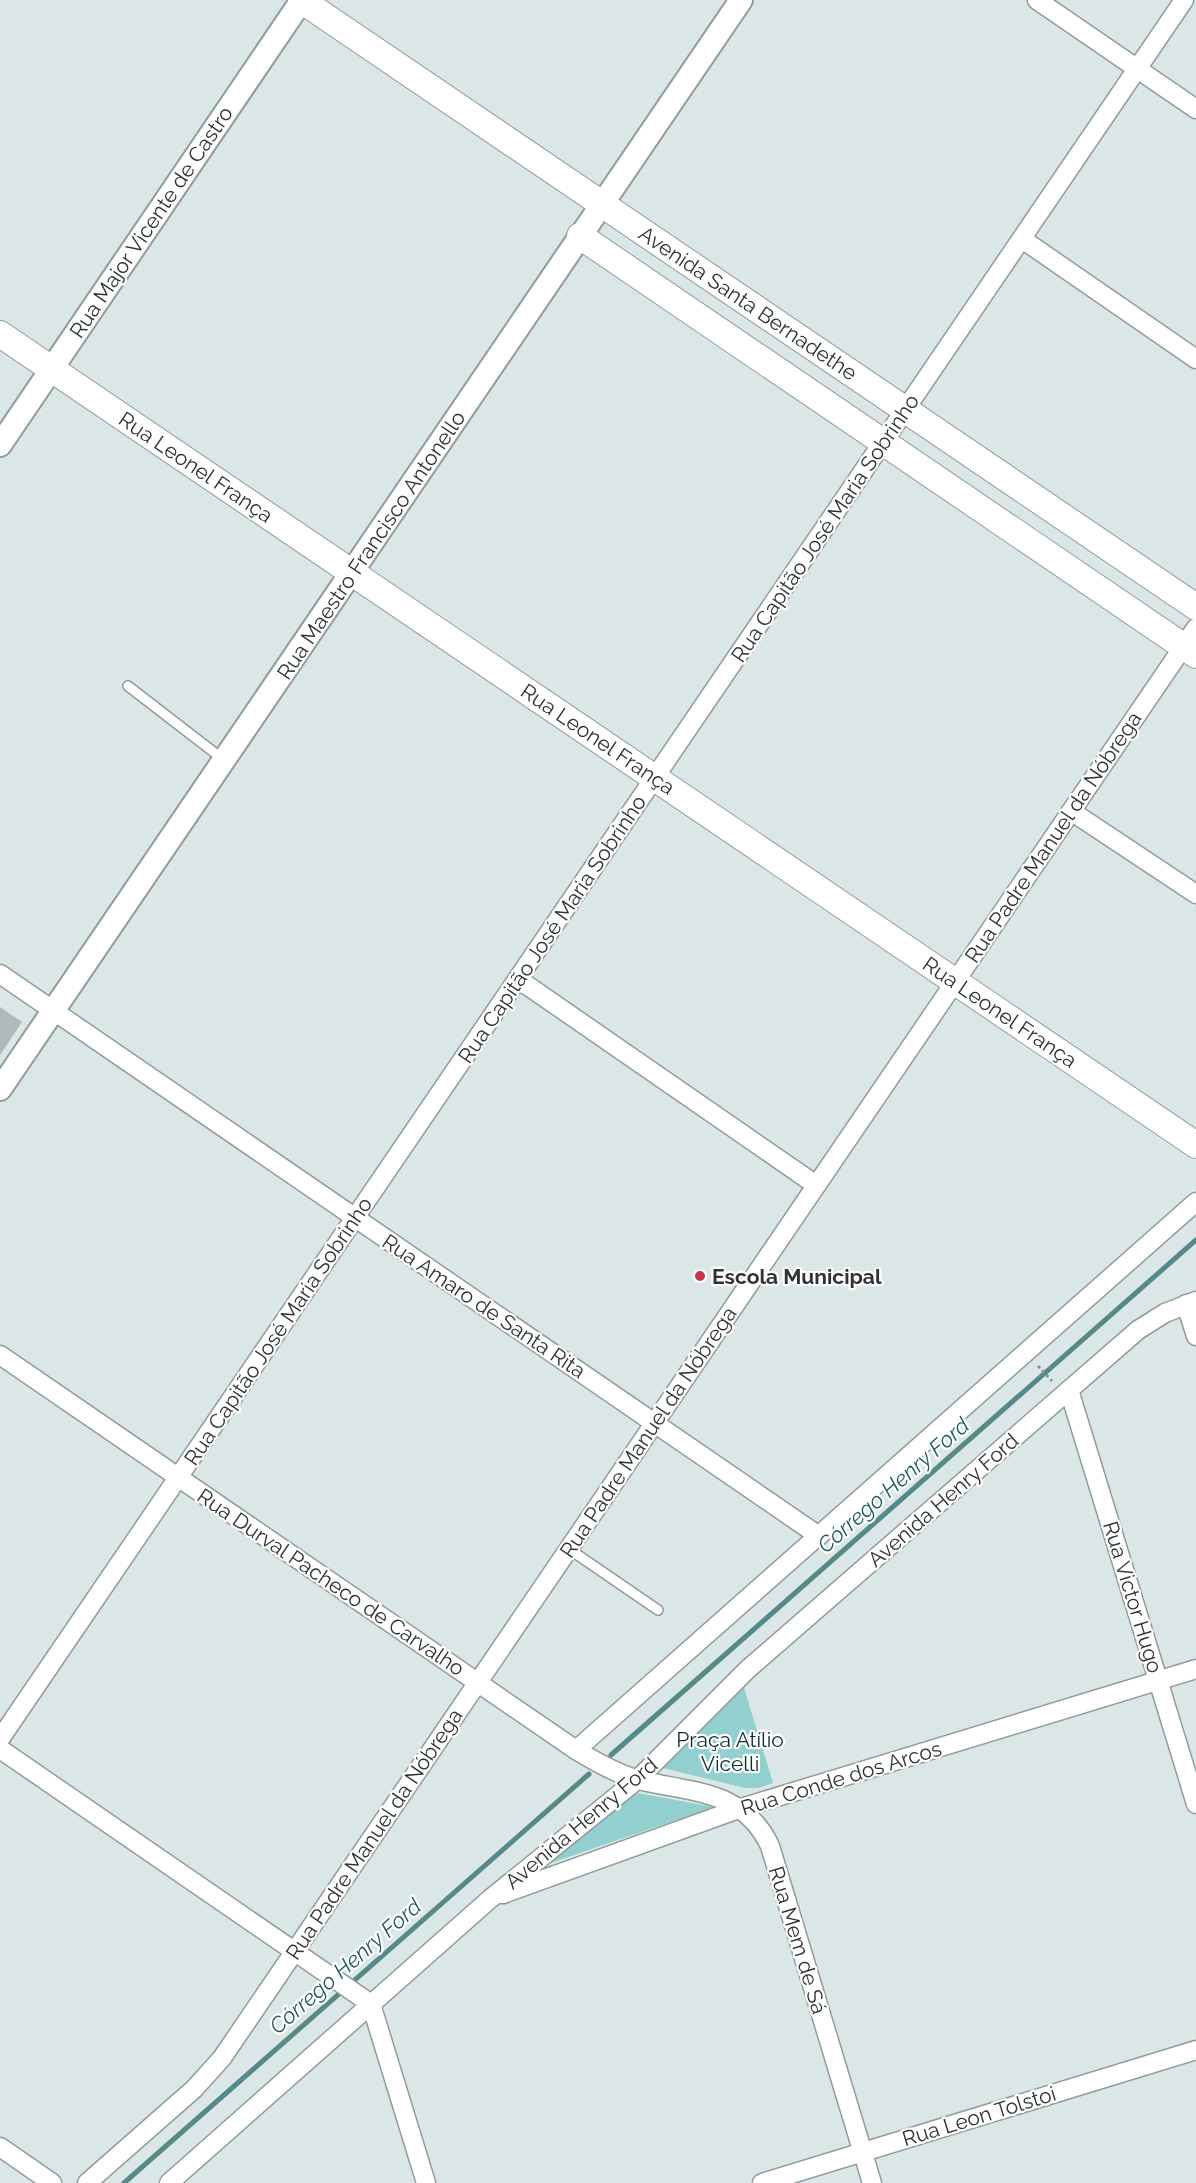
<svg xmlns="http://www.w3.org/2000/svg" width="1196" height="2183" font-family="Raleway,sans-serif">
  <style>
    .green { fill: #91d0cf }
    .lines { fill: none; stroke-linecap: round; stroke-linejoin: round }
    .stream { stroke: #558a89; stroke-width: 5 }
    .building { fill: #aeb9b9 }
    .service-casing { stroke: #909b9a; stroke-width: 12 }
    .minor-casing { stroke: #909b9a; stroke-width: 21 }
    .tertiary-casing { stroke: #909b9a; stroke-width: 26 }
    .secondary-casing { stroke: #909b9a; stroke-width: 28 }
    .path { stroke: #8e9695; stroke-width: 3; stroke-dasharray: 3 3; stroke-linecap: butt }
    .service { stroke: #fff; stroke-width: 9 }
    .minor { stroke: #fff; stroke-width: 18 }
    .tertiary { stroke: #fff; stroke-width: 22 }
    .secondary { stroke: #fff; stroke-width: 26 }
    .poi-dot { fill: #c7364b; stroke: #fff; stroke-width: 2 }
    .labels { text-anchor: middle; dominant-baseline: central; stroke-width: 4.5; stroke-linejoin: round; paint-order: stroke }
    .street-label { font-size: 21px; fill: #2f3333; stroke: #fff }
    .poi-label { font-size: 21px; font-weight: bold; fill: #2f3333; stroke: #fff; text-anchor: start }
    .park-label { font-size: 21px; fill: #0b3030; stroke: #fff }
    .water-label { font-size: 22px; font-style: italic; fill: #1c5b5a; stroke: #fff }
  </style>
  <rect width="100%" height="100%" fill="#dbe7e6"/>
  <g class="green">
    <path d="M744 1688 773 1783 759 1788H745L663 1768Z"/>
    <path d="M637 1793 714 1807 545 1865Z"/>
  </g>
  <g class="lines">
    <g class="stream">
      <path d="M611 1755 1196 1240"/>
      <path d="M124 2183 589 1774"/>
    </g>
  </g>
  <path class="building" d="M0 1007 22 1022 0 1055Z"/>
  <g class="lines">
    <defs>
      <g id="service">
        <path d="M128 686 224 760"/>
        <path d="M569 1549 658 1610"/>
      </g>
      <g id="minor">
        <path d="M1037 0 1196 109"/>
        <path d="M1022 239 1196 359"/>
        <path d="M1071 811 1196 894"/>
        <path d="M0 974 819 1536"/>
        <path d="M518 979 816 1185"/>
        <path d="M1186 1304 1196 1336"/>
        <path d="M0 1355 576 1750C596 1762 617 1774 639 1780 692 1793 743 1789 770 1846L872 2183"/>
        <path d="M1069 1390 1196 1804"/>
        <path d="M0 1739 1184 0"/>
        <path d="M0 1749 371 2004 426 2183"/>
        <path d="M576 1750 1196 1202"/>
        <path d="M503 1894 741 1808 1196 1669"/>
        <path d="M0 2147 52 2183"/>
        <path d="M87 2183 194 2089 222 2058 1196 628"/>
        <path d="M169 2183 490 1899 638 1779 748 1669 1138 1330 1165 1313 1196 1301"/>
        <path d="M762 2183 1196 2050"/>
      </g>
      <g id="tertiary">
        <path d="M0 445 302 0"/>
        <path d="M0 1089 741 0"/>
      </g>
      <g id="secondary">
        <path d="M301 0 1196 607"/>
        <path d="M580 236 1196 655"/>
        <path d="M0 334 1196 1145"/>
      </g>
    </defs>
    <use href="#service" class="service-casing"/>
    <use href="#minor" class="minor-casing"/>
    <use href="#tertiary" class="tertiary-casing"/>
    <use href="#secondary" class="secondary-casing"/>
    <path class="path" d="M1038 1366 1052 1381"/>
    <use href="#service" class="service"/>
    <use href="#minor" class="minor"/>
    <use href="#tertiary" class="tertiary"/>
    <use href="#secondary" class="secondary"/>
  </g>
  <circle class="poi-dot" cx="700" cy="1276" r="6"/>
  <g class="labels">
    <g class="street-label">
      <text transform="translate(151 222) rotate(-56)">Rua Major Vicente de Castro</text>
      <text transform="translate(748 303) rotate(34)">Avenida Santa Bernadethe</text>
      <text transform="translate(196 467) rotate(34)">Rua Leonel França</text>
      <text transform="translate(825 528) rotate(-56)">Rua Capitão José Maria Sobrinho</text>
      <text transform="translate(371 545) rotate(-56)">Rua Maestro Francisco Antonello</text>
      <text transform="translate(598 739) rotate(34)">Rua Leonel França</text>
      <text transform="translate(1053 837) rotate(-56)">Rua Padre Manuel da Nóbrega</text>
      <text transform="translate(552 929) rotate(-56)">Rua Capitão José Maria Sobrinho</text>
      <text transform="translate(1000 1012) rotate(34)">Rua Leonel França</text>
      <text transform="translate(484 1306) rotate(34)">Rua Amaro de Santa Rita</text>
      <text transform="translate(278 1331) rotate(-56)">Rua Capitão José Maria Sobrinho</text>
      <text transform="translate(648 1432) rotate(-56)">Rua Padre Manuel da Nóbrega</text>
      <text transform="translate(943 1500) rotate(-41)">Avenida Henry Ford</text>
      <text transform="translate(331 1582) rotate(34)">Rua Durval Pacheco de Carvalho</text>
      <text transform="translate(1133 1597) rotate(73)">Rua Victor Hugo</text>
      <text transform="translate(841 1778) rotate(-17)">Rua Conde dos Arcos</text>
      <text transform="translate(581 1823) rotate(-40)">Avenida Henry Ford</text>
      <text transform="translate(374 1834) rotate(-56)">Rua Padre Manuel da Nóbrega</text>
      <text transform="translate(798 1940) rotate(73)">Rua Mem de Sá</text>
      <text transform="translate(979 2116) rotate(-17)">Rua Leon Tolstoi</text>
    </g>
    <g class="poi-label">
      <text x="712" y="1276">Escola Municipal</text>
    </g>
    <g class="park-label">
      <text x="730" y="1739">Praça Atílio<tspan x="730" dy="24">Vicelli</tspan></text>
    </g>
    <g class="water-label">
      <text transform="translate(893 1485) rotate(-41)">Córrego Henry Ford</text>
      <text transform="translate(345 1966) rotate(-41)">Córrego Henry Ford</text>
    </g>
  </g>
</svg>
